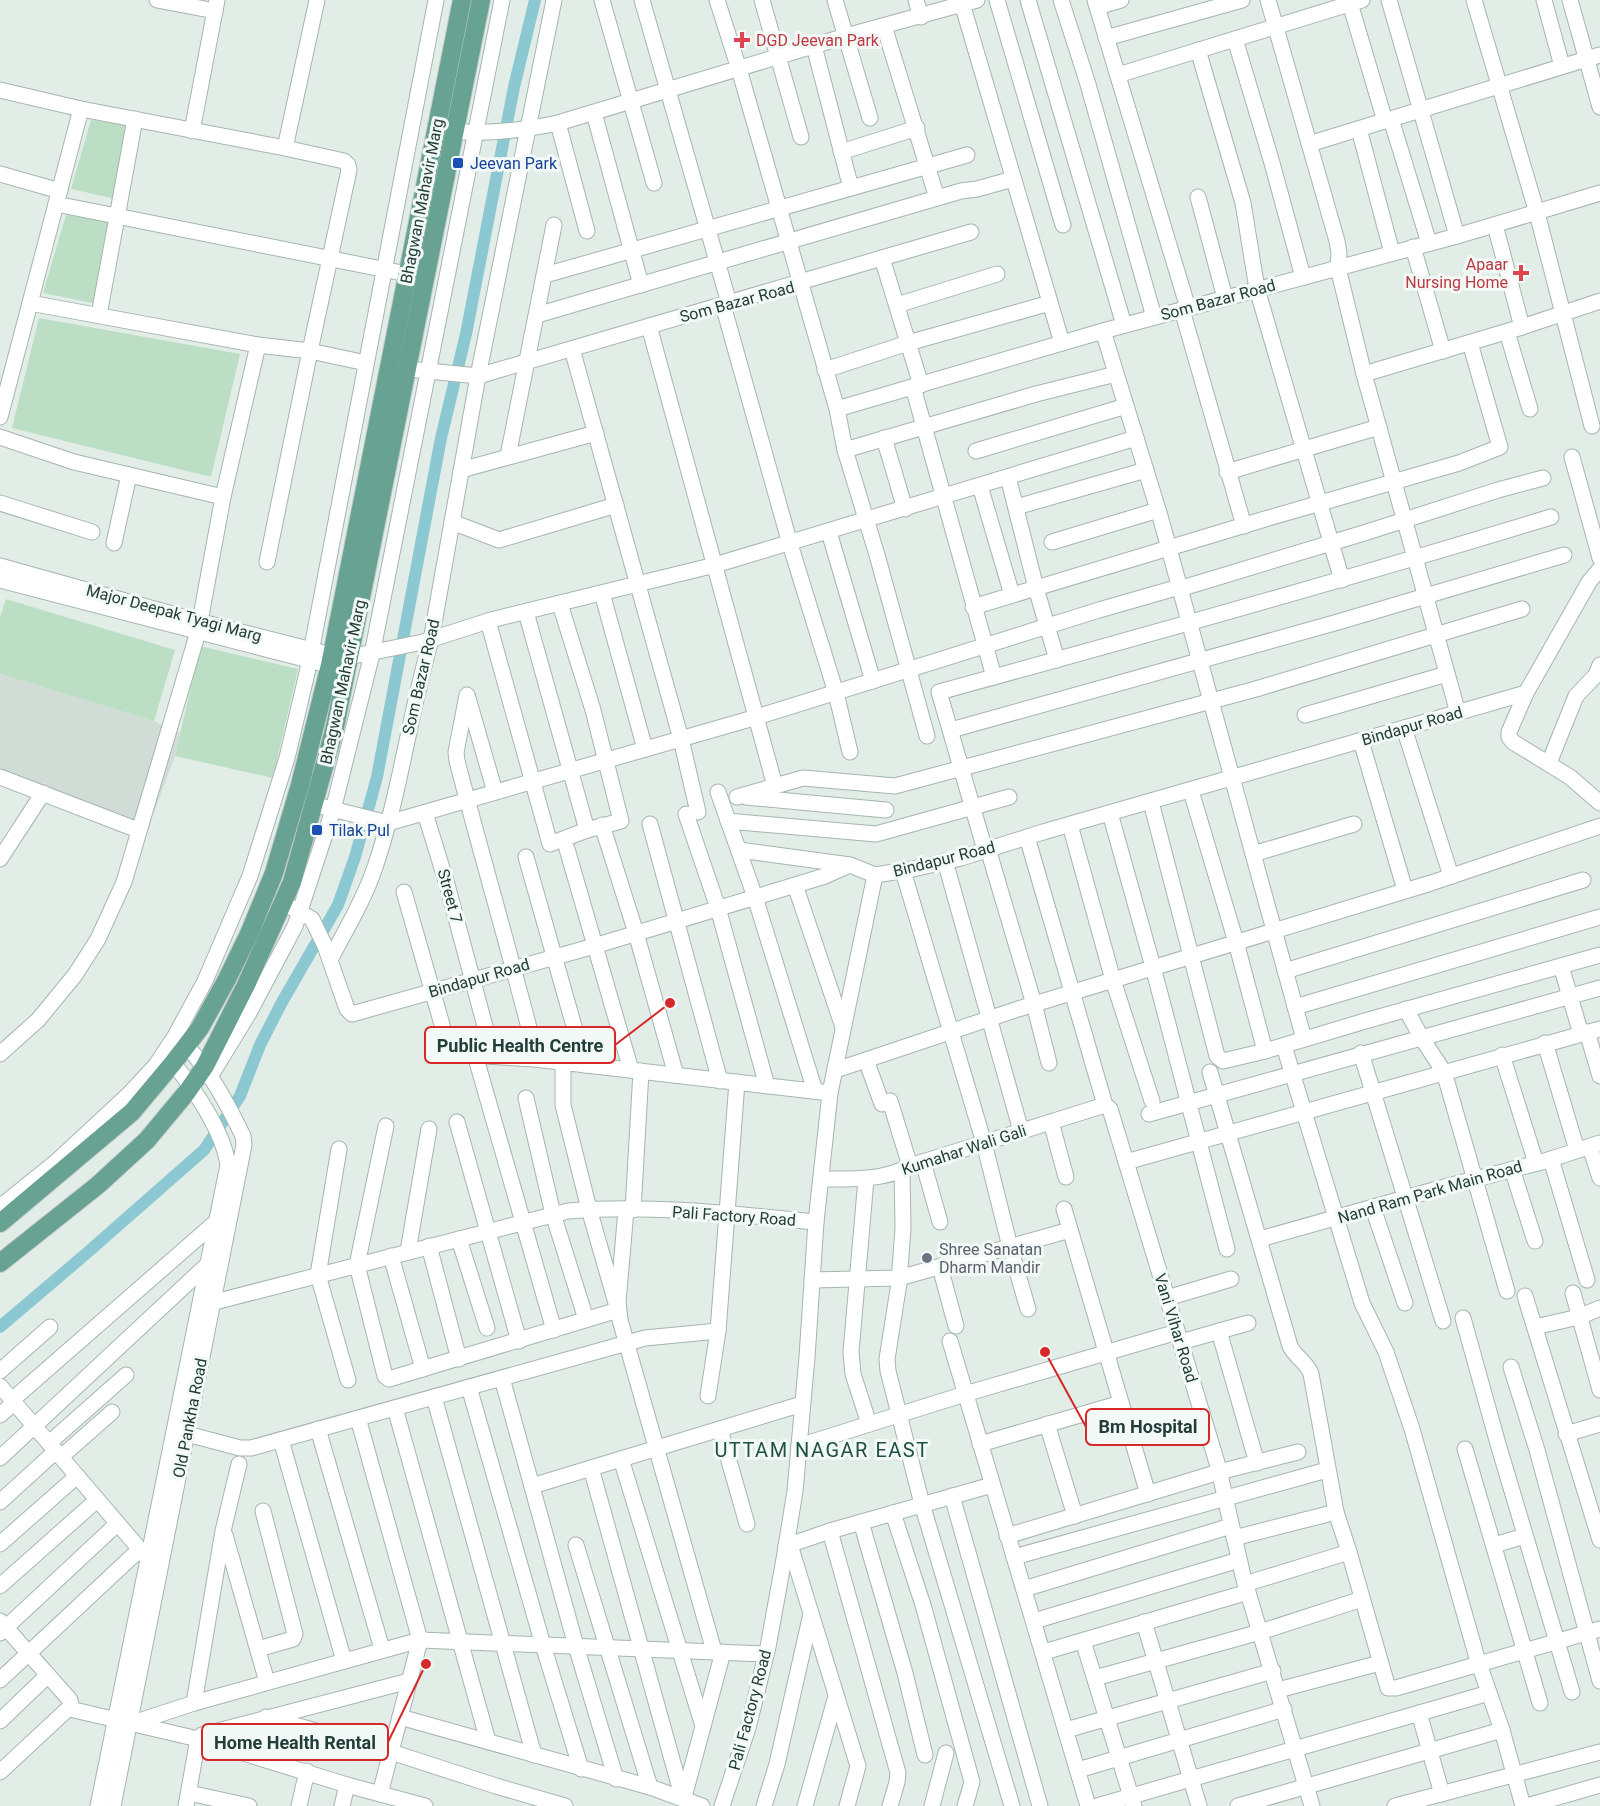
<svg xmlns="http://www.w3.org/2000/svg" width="1600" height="1806" font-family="Roboto,sans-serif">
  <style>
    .built { fill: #d1dcd7 }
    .green { fill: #bcdec4 }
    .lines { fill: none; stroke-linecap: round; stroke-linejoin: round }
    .canal { stroke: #8bc8d1; stroke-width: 12 }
    .minor-casing { stroke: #a5b5af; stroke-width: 17 }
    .major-casing { stroke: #c1c9c7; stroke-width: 20 }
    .minor { stroke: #fff; stroke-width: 15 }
    .major { stroke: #67a292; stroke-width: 18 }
    .health-dot { fill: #e0444e; stroke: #f3f9f6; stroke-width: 2 }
    .transit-dot { fill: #1a4fb4; stroke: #f3f9f6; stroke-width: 2 }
    .worship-dot { fill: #6b7280; stroke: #f3f9f6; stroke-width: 2 }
    .labels { text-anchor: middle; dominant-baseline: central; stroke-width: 6; stroke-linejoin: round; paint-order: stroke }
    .health-label { font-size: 16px; fill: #be3a42; stroke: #f3f9f6; text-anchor: start }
    .transit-label { font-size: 16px; fill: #164399; stroke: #f3f9f6; text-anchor: start }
    .street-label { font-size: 16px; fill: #223e36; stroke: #f3f9f6 }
    .worship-label { font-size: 16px; fill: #5b616d; stroke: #f3f9f6; text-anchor: start }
    .quarter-label { font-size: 20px; letter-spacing: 1.5px; fill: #1e5043; stroke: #f3f9f6 }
    .leader { fill: none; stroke: #d62828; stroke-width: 2 }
    .callout-dot { fill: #d62828; stroke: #f3f9f6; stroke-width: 2 }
    .callout { fill: #f3f9f6; stroke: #d62828; stroke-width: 2 }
    .callout-label { font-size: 18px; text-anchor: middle; font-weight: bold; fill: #223e36 }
  </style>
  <rect width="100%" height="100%" fill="#e3ede8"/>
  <path class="built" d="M0 674 154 721 180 733 175 756 144 839 0 785Z"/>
  <g class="green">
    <path d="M91 120 130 125 116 199 71 189Z"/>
    <path d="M66 215 112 222 97 304 43 293Z"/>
    <path d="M39 318 240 354 211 477 12 428Z"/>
    <path d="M6 599 175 650 154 721 0 674V617Z"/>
    <path d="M200 646 298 669 273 778 175 756Z"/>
  </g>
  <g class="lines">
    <path class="canal" d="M0 1327 88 1252 204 1150 240 1096 260 1045 282 1002 338 905 355 857 377 777 441 438 466 334 514 87 535 0"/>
    <defs>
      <g id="minor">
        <path d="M157 0 215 11"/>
        <path d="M602 0 654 183"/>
        <path d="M642 0 729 303"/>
        <path d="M717 0 739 69 837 409 845 450 877 555 927 736"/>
        <path d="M762 0 801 137"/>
        <path d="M835 0 870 118"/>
        <path d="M916 0 921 17"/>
        <path d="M961 0 1062 343"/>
        <path d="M997 0 1063 225"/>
        <path d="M1028 0 1124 325"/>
        <path d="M1061 0 1087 81 1154 317"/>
        <path d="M1095 0 1188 308"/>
        <path d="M1268 0 1337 241 1339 253 1338 268 1364 374"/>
        <path d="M1349 0 1385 121"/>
        <path d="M1389 0 1457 236"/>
        <path d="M1474 0 1537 213 1592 426"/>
        <path d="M1544 0 1562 66"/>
        <path d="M1570 0 1600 107"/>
        <path d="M1097 7 1121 0"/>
        <path d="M884 26 937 198"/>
        <path d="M1106 38 1242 0"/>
        <path d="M1235 39 1272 163 1303 277"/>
        <path d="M814 46 851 188"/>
        <path d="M1198 50 1243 203 1257 289 1342 580"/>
        <path d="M1118 75 1362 0"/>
        <path d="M0 90 81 109 285 148 344 161 348 165 349 170 310 351 366 363"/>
        <path d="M594 113 641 285"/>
        <path d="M1391 119 1429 243"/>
        <path d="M558 123 587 231"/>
        <path d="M1359 129 1392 253"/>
        <path d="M192 131 217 0"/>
        <path d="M454 131C489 135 524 130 558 123L846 36 977 0"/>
        <path d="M1309 144 1600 55"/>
        <path d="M285 148 317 0"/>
        <path d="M841 152 917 128"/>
        <path d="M0 174 60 191"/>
        <path d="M1198 197 1225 298"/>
        <path d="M56 204 407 274"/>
        <path d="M1495 225 1522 327"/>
        <path d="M1413 247 1443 351"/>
        <path d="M882 258 921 385"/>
        <path d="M545 275 967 155"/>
        <path d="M30 303 258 345 310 351 267 562"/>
        <path d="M723 305 790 544 836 693 850 752"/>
        <path d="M897 305 997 274"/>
        <path d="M1182 310 1244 526"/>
        <path d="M99 315 135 119"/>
        <path d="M537 315 961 191 977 189 1013 179"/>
        <path d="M649 326 775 786"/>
        <path d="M1103 331 1160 516 1304 1039"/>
        <path d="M1507 332 1530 409"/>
        <path d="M572 349 681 739 698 812"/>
        <path d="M418 370 478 376 971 232"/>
        <path d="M825 370 908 343 1050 303"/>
        <path d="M913 387 994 677"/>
        <path d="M837 409 1103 331 1457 236 1600 193"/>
        <path d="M0 417 81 109"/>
        <path d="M0 437 74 462 223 497"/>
        <path d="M884 438 905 509"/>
        <path d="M845 450 1036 394 1116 374"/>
        <path d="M976 451 1126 406"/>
        <path d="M508 456 554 225"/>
        <path d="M1572 457 1600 558"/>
        <path d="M461 470 596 433"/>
        <path d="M1227 472 1379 427"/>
        <path d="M1008 477 1036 588 1057 660"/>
        <path d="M980 486 1012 595"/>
        <path d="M0 503 92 532"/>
        <path d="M1016 507 1146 470"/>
        <path d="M452 522 499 540 616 505"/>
        <path d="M829 532 873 681"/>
        <path d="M1052 542 1158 510"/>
        <path d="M114 543 129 475"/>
        <path d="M0 566 190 619 332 655 349 657 423 642 491 620 715 565 1136 438"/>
        <path d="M1600 569 1589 582 1526 693 1509 732V737L1513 742 1570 777 1600 803"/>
        <path d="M0 580 320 663"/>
        <path d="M1179 589 1364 533 1498 490 1543 478"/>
        <path d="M602 593 645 749"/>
        <path d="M973 607 1265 519 1459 463 1500 447 1470 343"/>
        <path d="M526 612 587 830"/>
        <path d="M488 621 550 844 587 830 621 821 593 710 560 604"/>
        <path d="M467 695 456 752 457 761C483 861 512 959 537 1059"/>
        <path d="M468 698 495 792"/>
        <path d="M1458 713 1364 374 1522 327 1600 301"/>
        <path d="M1305 715 1447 674"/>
        <path d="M1404 728 1451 876"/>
        <path d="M951 730 1338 622 1564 555"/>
        <path d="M1361 741 1405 890"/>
        <path d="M1549 763 1576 696 1596 675 1600 665"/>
        <path d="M0 777 138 830"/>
        <path d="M1191 791 1236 942 1265 1051"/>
        <path d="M718 792 755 897 815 1091"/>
        <path d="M737 797 803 778 895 786 1256 689 1522 609"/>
        <path d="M746 797 886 810"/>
        <path d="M1151 802 1217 1056 1223 1061 1265 1051 1365 1021 1600 955"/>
        <path d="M324 807 388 823 757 717 1099 610 1179 587"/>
        <path d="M425 813 446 881 493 1056"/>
        <path d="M1110 813 1153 967 1227 1249"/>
        <path d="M686 814 718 908 767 1086"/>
        <path d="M728 821 876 834 1009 797"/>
        <path d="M650 824 720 1081"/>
        <path d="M602 825 636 933 676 1075"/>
        <path d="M1070 825 1113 980 1152 1101"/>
        <path d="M1027 837 1105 1105 1110 1109 1218 1466 1243 1576 1312 1806"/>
        <path d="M567 849 631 1070"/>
        <path d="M988 849 1034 1004 1049 1063"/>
        <path d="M739 850 850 865 875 875 913 869 961 858 1043 832 1526 693"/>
        <path d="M985 850 939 692C1144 636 1348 579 1551 517"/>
        <path d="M1253 854 1354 824"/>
        <path d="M526 857 585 1065"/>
        <path d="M0 859 43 793"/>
        <path d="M945 861 1021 1131"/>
        <path d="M903 871 984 1143 1010 1247 1028 1309"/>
        <path d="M795 885 843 1027"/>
        <path d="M404 892 449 1049"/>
        <path d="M283 903 312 919 325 946 347 1009 352 1014 591 947 825 876 850 865"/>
        <path d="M330 960C345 931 363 902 374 870 400 795 409 716 431 640L478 376 554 0"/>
        <path d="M1561 966 1581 1034"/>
        <path d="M1285 971 1583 880"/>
        <path d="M1295 1007 1600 917"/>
        <path d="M1406 1009 1421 1037 1444 1072 1507 1291"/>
        <path d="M1587 1032 1600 1076"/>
        <path d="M1545 1043 1577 1150"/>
        <path d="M1284 1046 1362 1303 1386 1352 1412 1429 1477 1658 1502 1730 1523 1806"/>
        <path d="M1361 1053 1443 1321"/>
        <path d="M0 1054 38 1020 75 975 98 939 124 882 198 632 223 497 258 345"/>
        <path d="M469 1055 534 1059 830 1093"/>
        <path d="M475 1055 554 1330"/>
        <path d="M1502 1055 1536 1163"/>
        <path d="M866 1060 882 1104"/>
        <path d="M836 1070 1018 1009 1431 883 1600 826"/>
        <path d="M1210 1072 1290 1346C1295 1357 1307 1362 1311 1374L1336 1512 1349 1552 1388 1688H1396L1600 1629"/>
        <path d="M211 1075 249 1013 295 926 333 810 372 654 502 0"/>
        <path d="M526 1098 553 1214 586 1319"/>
        <path d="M890 1101 910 1166"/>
        <path d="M1149 1114 1600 988"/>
        <path d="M457 1122 519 1341"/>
        <path d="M1051 1122 1066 1177"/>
        <path d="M386 1126 357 1265 385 1376 389 1379 618 1310 589 1209 563 1105V1062"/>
        <path d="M1590 1147 1600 1178"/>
        <path d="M339 1149 318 1275 348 1380"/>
        <path d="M1551 1159 1587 1280"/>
        <path d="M923 1162 940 1222"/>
        <path d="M1126 1162 1600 1029"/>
        <path d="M1512 1169 1535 1241"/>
        <path d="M902 1170 903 1228 899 1283 887 1359 888 1371 922 1504 1012 1806"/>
        <path d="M821 1179C850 1179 883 1181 910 1166L1105 1105"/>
        <path d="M866 1179 851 1352 853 1374 869 1424"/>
        <path d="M0 1207 57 1161 128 1095 156 1065 174 1038 205 981 250 876 287 758 307 673 436 0"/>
        <path d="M1373 1208 1405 1303"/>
        <path d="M1064 1209 1148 1494"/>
        <path d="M626 1210 618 1302 620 1320 714 1651"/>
        <path d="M633 1210 641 1071"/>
        <path d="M459 1239 487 1328"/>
        <path d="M1260 1239 1448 1186 1542 1162 1600 1143"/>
        <path d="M429 1246 459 1359"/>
        <path d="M408 1251 429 1129"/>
        <path d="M391 1256 423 1369"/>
        <path d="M940 1267 956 1326"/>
        <path d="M812 1280 899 1278 1070 1230"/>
        <path d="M1573 1293 1600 1390"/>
        <path d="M1525 1296 1600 1540"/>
        <path d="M1167 1298 1231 1279"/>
        <path d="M207 1304 568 1211C649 1204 735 1214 816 1222"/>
        <path d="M1463 1318 1498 1444 1572 1692"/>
        <path d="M1535 1327 1579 1317 1600 1308"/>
        <path d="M1219 1331 1257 1463"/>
        <path d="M950 1341 1088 1806"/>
        <path d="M1181 1342 1248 1323"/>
        <path d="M1511 1367 1537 1450 1600 1681"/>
        <path d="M0 1371 50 1327"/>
        <path d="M502 1378 576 1646 616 1779"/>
        <path d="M0 1386 149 1560"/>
        <path d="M469 1387 543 1645 581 1769"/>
        <path d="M708 1396 718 1331 737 1082"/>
        <path d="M434 1397 534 1755"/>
        <path d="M12 1400 217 1221"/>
        <path d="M395 1408 488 1741"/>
        <path d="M0 1415 14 1403"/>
        <path d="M358 1418 420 1640 380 1794"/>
        <path d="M1047 1424 1075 1516"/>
        <path d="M318 1429 382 1649"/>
        <path d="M720 1429 747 1524"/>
        <path d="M187 1434 240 1448H251L645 1338 718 1331"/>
        <path d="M1566 1434 1600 1424"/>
        <path d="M281 1440 344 1661"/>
        <path d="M49 1443 126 1375"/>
        <path d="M980 1444 1121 1403"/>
        <path d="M799 1446 965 1394 1177 1332"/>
        <path d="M1465 1449 1540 1703"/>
        <path d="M61 1457 112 1412"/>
        <path d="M0 1458 208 1264"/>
        <path d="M621 1459 703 1726"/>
        <path d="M591 1468 683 1799"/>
        <path d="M532 1486 802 1404"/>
        <path d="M952 1496 1040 1806"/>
        <path d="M0 1502 56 1451"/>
        <path d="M893 1513 923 1605 972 1782 965 1806"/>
        <path d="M861 1522 905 1673 925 1755"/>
        <path d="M830 1531 898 1773 897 1782 890 1806"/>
        <path d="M225 1535 267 1682"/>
        <path d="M1007 1536 1219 1472 1298 1452"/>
        <path d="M1234 1538 1336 1512"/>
        <path d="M0 1544 77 1476"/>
        <path d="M576 1545 650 1787"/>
        <path d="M790 1545 858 1766 847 1806"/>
        <path d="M1494 1545 1525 1536"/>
        <path d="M786 1546 830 1531 992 1485"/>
        <path d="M1014 1557 1327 1470"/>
        <path d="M1245 1584 1349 1552"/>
        <path d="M0 1586 97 1500"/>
        <path d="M1024 1589 1231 1526"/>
        <path d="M0 1621 70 1700 71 1706 0 1772"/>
        <path d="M1034 1621 1239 1560"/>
        <path d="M1144 1622 1199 1806"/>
        <path d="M0 1633 117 1524"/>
        <path d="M1083 1641 1134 1806"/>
        <path d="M258 1649 293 1639 295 1634 263 1511"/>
        <path d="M1044 1652 1248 1592"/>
        <path d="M1095 1678 1260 1632 1362 1599"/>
        <path d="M0 1680 139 1550"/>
        <path d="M1278 1690 1380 1663"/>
        <path d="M194 1703 223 1531 239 1464"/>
        <path d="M70 1709 198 1739 347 1785 425 1806"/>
        <path d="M1419 1713 1442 1794"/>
        <path d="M266 1717 391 1752 496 1786 565 1806"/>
        <path d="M400 1717 650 1787 702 1806"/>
        <path d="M0 1721 48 1675"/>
        <path d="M130 1724 194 1703 420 1640 766 1654"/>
        <path d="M1066 1730 1273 1671"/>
        <path d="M1078 1770 1284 1709"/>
        <path d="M189 1793 249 1806"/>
        <path d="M684 1797 723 1652"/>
        <path d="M98 1806 228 1165C223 1131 195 1090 173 1063"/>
        <path d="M113 1806 244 1145 243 1136C227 1103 211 1073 186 1045"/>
        <path d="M186 1806 198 1739 202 1735 409 1681"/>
        <path d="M299 1806 307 1771"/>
        <path d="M342 1806 347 1785"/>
        <path d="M722 1806 748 1728 768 1647 784 1559 795 1491 807 1357 816 1222 830 1093 875 875"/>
        <path d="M764 1806 777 1764 811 1614"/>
        <path d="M805 1806 836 1696"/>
        <path d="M932 1806 946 1753"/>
        <path d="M1097 1806 1489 1693"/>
        <path d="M1238 1806 1502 1730"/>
        <path d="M1395 1806 1600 1752"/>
        <path d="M1527 1806 1600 1785"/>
      </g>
      <g id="major">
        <path d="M0 1223 132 1112 173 1063 200 1028 227 979 249 934 274 873 300 785 330 665 462 0"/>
        <path d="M0 1263 98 1185 147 1140 187 1092 205 1066 246 985 292 882 335 727 481 0"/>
      </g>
    </defs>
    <use href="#minor" class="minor-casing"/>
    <use href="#major" class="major-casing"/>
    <use href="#minor" class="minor"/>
    <use href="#major" class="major"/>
  </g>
  <g class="health-dot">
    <path d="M739 31h6v6h6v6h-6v6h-6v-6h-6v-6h6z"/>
    <path d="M1518 264h6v6h6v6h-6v6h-6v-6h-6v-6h6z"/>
  </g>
  <g class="transit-dot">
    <rect x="452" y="157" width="12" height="12" rx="3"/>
    <rect x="311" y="824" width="12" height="12" rx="3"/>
  </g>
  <circle class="worship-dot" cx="927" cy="1258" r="6"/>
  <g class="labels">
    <g class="health-label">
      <text x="756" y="40">DGD Jeevan Park</text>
      <text x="1508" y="264" text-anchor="end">Apaar<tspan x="1508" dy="18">Nursing Home</tspan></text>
    </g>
    <g class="transit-label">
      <text x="470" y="163">Jeevan Park</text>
      <text x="329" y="830">Tilak Pul</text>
    </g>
    <g class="street-label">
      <text transform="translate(422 201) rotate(-79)">Bhagwan Mahavir Marg</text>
      <text transform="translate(1218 300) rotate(-15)">Som Bazar Road</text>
      <text transform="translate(737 302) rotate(-15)">Som Bazar Road</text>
      <text transform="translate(174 613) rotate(15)">Major Deepak Tyagi Marg</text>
      <text transform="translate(421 677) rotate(-77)">Som Bazar Road</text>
      <text transform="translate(343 682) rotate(-78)">Bhagwan Mahavir Marg</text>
      <text transform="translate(1412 726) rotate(-16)">Bindapur Road</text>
      <text transform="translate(944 859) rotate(-14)">Bindapur Road</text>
      <text transform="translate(450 896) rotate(75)">Street 7</text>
      <text transform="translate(479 978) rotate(-16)">Bindapur Road</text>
      <text transform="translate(964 1150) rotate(-18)">Kumahar Wali Gali</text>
      <text transform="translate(1430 1192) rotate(-16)">Nand Ram Park Main Road</text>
      <text transform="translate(734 1216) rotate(4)">Pali Factory Road</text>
      <text transform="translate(1176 1328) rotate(73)">Vani Vihar Road</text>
      <text transform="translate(190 1418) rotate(-79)">Old Pankha Road</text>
      <text transform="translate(750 1710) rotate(-75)">Pali Factory Road</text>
    </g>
    <g class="worship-label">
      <text x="939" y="1249">Shree Sanatan<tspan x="939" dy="18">Dharm Mandir</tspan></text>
    </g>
    <g class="quarter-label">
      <text x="822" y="1450">UTTAM NAGAR EAST</text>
    </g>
  </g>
  <path class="leader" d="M670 1003L615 1045M1045 1352L1086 1427M426 1664L388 1742"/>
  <g class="callout-dot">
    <circle cx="670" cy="1003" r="6"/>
    <circle cx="1045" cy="1352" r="6"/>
    <circle cx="426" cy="1664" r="6"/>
  </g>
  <g class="callout">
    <rect x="425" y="1027" width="190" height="36" rx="6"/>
    <rect x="1086" y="1409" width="123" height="36" rx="6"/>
    <rect x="202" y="1724" width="186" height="36" rx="6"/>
  </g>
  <g class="callout-label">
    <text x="520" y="1052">Public Health Centre</text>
    <text x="1148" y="1433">Bm Hospital</text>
    <text x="295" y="1749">Home Health Rental</text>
  </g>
</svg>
